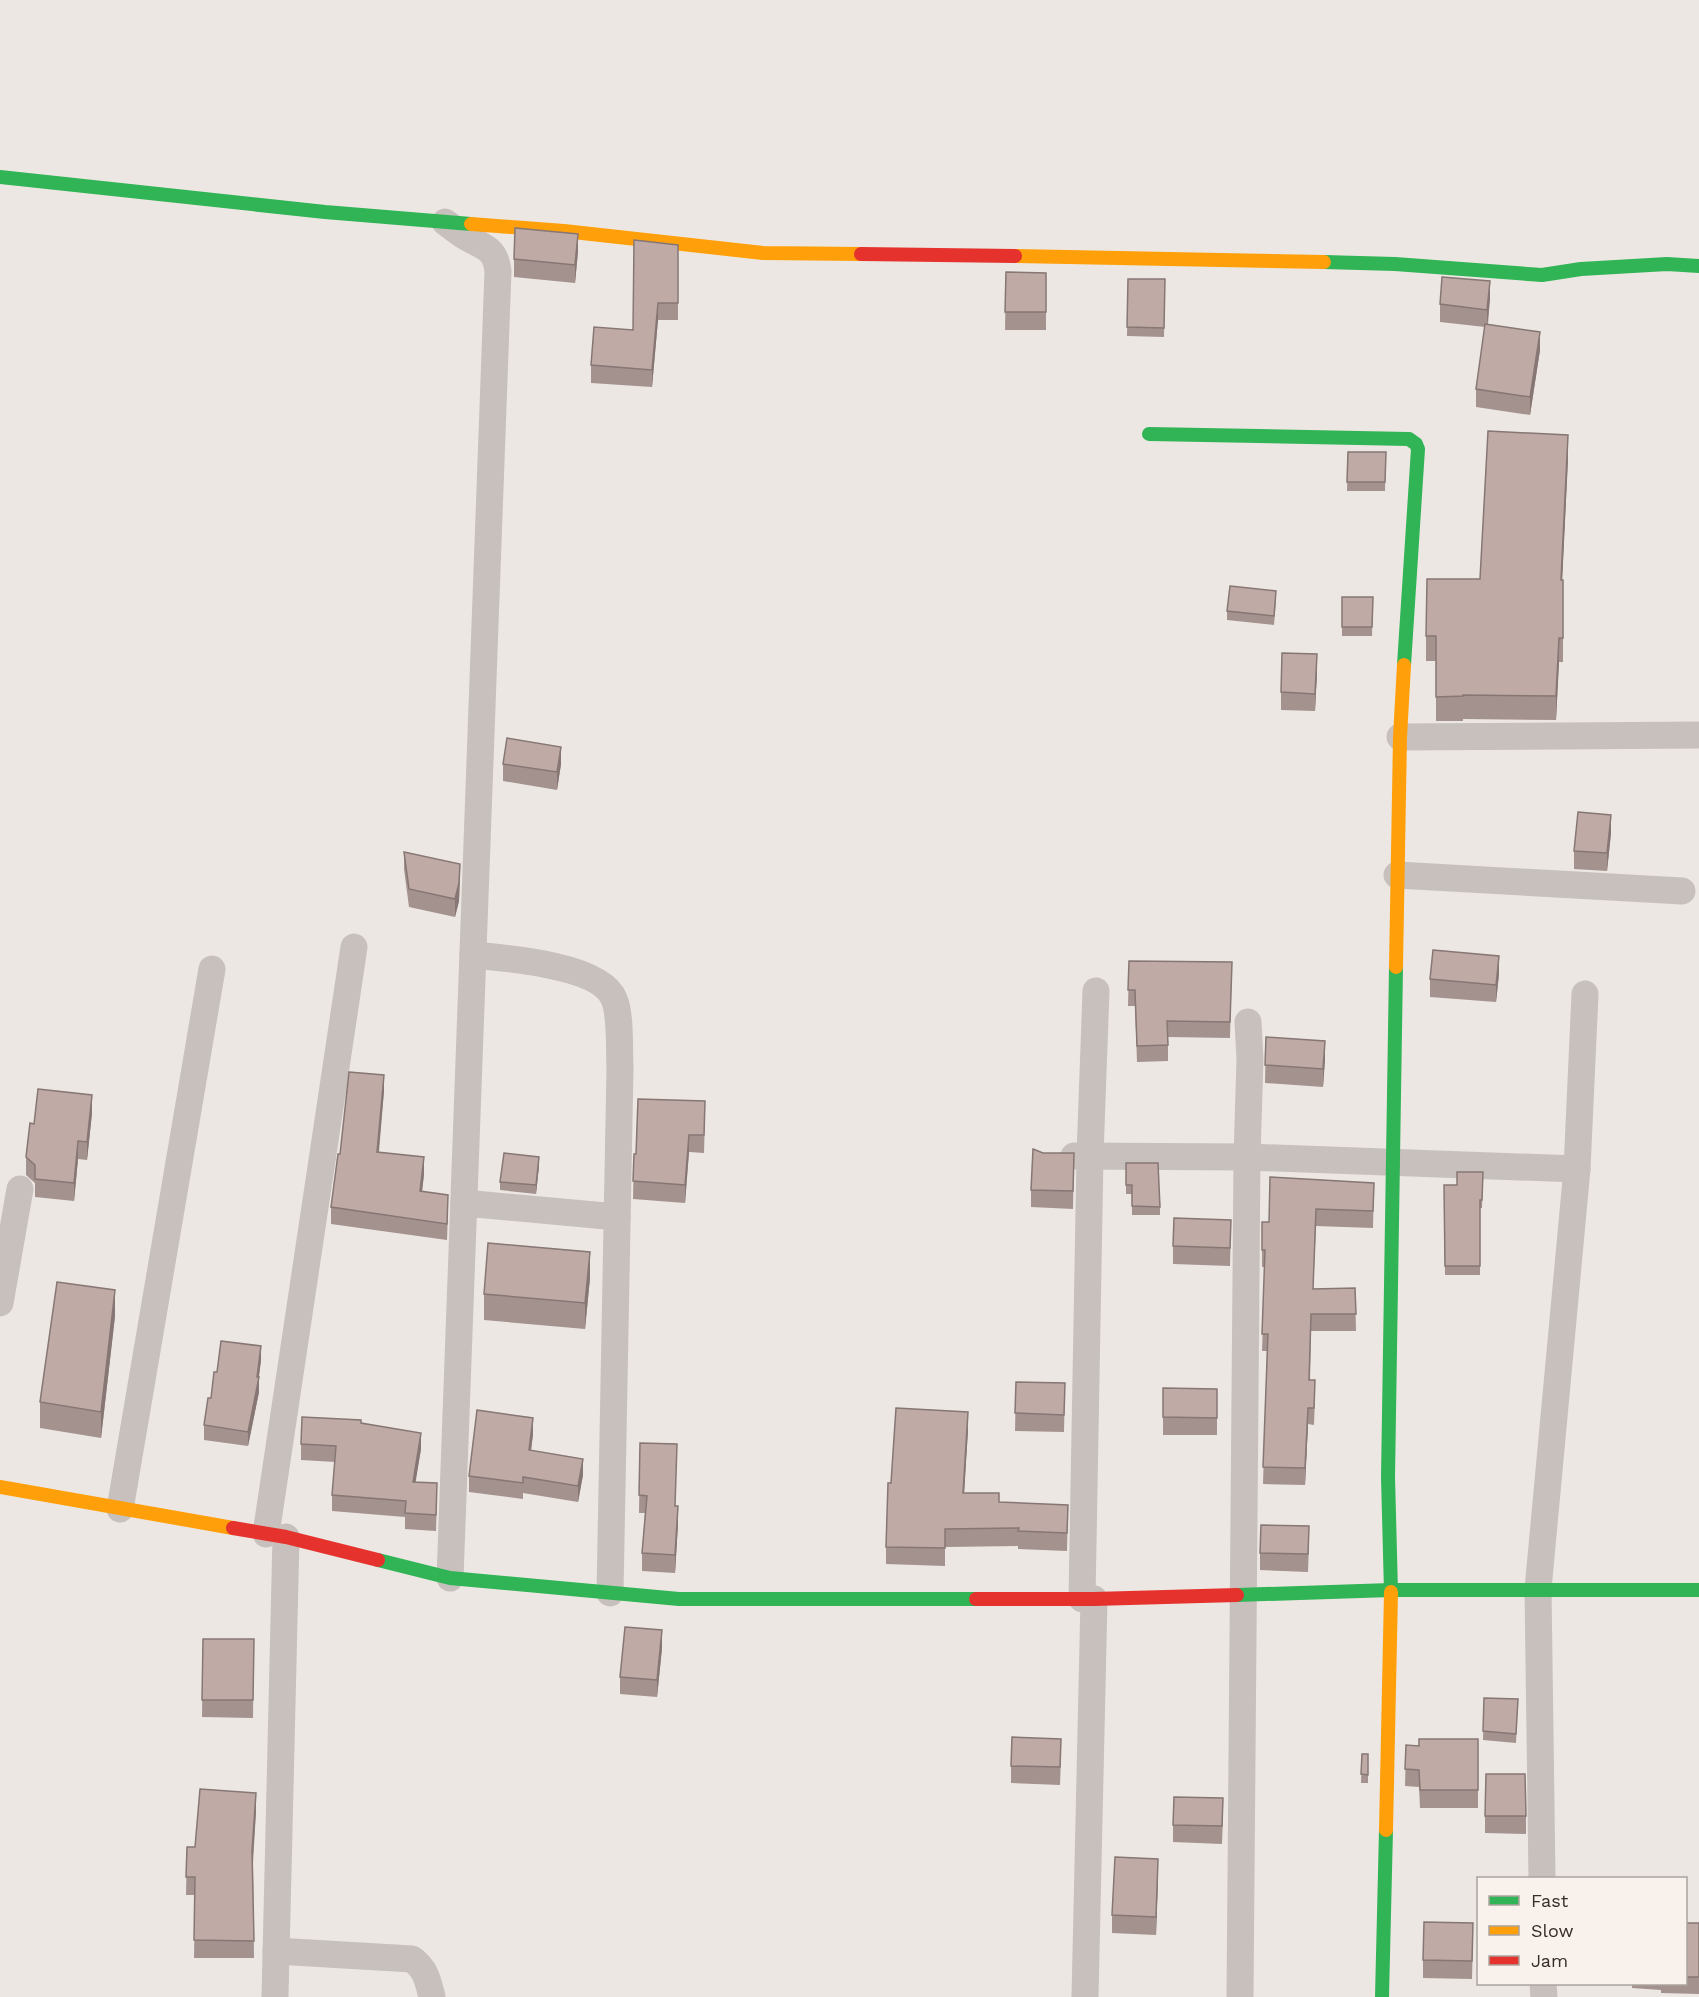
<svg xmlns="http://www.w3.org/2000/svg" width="1699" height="1997" font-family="'Work Sans',sans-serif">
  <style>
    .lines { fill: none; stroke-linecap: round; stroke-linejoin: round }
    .street { stroke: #c7c0bc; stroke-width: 27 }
    .fast { stroke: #30b455; stroke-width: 14 }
    .slow { stroke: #ff9f0a; stroke-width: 14 }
    .jam { stroke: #e5322d; stroke-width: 14 }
    .wall { fill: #a4928f }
    .shaded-wall { fill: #867774 }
    .building { fill: #bfaaa6; stroke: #867774; stroke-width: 1.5 }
  </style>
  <rect width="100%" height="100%" fill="#ede7e3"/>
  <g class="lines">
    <g class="street">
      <path d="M445 222C452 227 459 233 466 237 484 248 495 247 498 271L450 1578"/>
      <path d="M1400 737 1699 735"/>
      <path d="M1397 875 1682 891"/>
      <path d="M473 955C505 958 601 965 614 999 621 1014 619 1050 620 1068L610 1593"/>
      <path d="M1074 1156 1247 1157 1577 1169"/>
      <path d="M464 1203 617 1217"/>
      <path d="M0 1303 20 1189"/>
      <path d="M120 1509 212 969"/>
      <path d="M266 1534 354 947"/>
      <path d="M1082 1599 1090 1156 1096 991"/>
      <path d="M1542 1878 1538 1589 1577 1169 1585 994"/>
      <path d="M276 1951 412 1959C426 1969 428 1981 432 1997"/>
      <path d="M1543 1984 1544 1997"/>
      <path d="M275 1997 286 1537"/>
      <path d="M1085 1997 1094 1599"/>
      <path d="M1240 1997 1247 1157 1250 1059 1248 1022"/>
    </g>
    <g class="fast">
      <path d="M0 177 325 212 471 224"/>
      <path d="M1324 262 1395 264 1542 275 1581 269 1667 264 1699 266"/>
      <path d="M1149 434 1409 439 1416 444 1418 449 1404 665"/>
      <path d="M378 1560 450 1578 679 1599H976"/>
      <path d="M1391 1592 1388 1477 1396 967"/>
      <path d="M1237 1595 1391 1590H1699"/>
      <path d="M1382 1997 1386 1830"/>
    </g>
    <g class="slow">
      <path d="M471 224 564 231 763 253 861 254"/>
      <path d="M1015 256 1324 262"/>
      <path d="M1396 967 1400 737 1404 665"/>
      <path d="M0 1487 233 1528"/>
      <path d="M1386 1830 1391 1592"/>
    </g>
    <g class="jam">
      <path d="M861 254 1015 256"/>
      <path d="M233 1528 286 1537 378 1560"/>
      <path d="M976 1599H1094L1237 1595"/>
    </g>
  </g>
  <g class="wall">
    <path d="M678 245V320H658L652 387 591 383V365L633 330Z"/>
    <path d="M578 251 575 283 514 277V259Z"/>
    <path d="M1006 272 1046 273V330H1005Z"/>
    <path d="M1128 279H1165L1164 337 1127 336Z"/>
    <path d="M1490 298 1488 325 1540 350 1530 415 1476 407V389L1485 327 1440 322V304Z"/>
    <path d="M1348 452H1386L1385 491H1347Z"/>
    <path d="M1568 459 1562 580H1563V662H1559L1556 720 1463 719V721H1436V661H1426V636L1480 579Z"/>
    <path d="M1342 597H1373L1372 636H1342Z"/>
    <path d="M1276 600 1274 625 1227 620V611Z"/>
    <path d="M1317 672 1315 711 1281 710V692Z"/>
    <path d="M503 764H561L557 790 503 781Z"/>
    <path d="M1611 833 1607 871 1574 869V851Z"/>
    <path d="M404 852 460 881 459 901 455 917 409 907 404 869Z"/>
    <path d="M1129 961 1232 962 1230 1038 1168 1037V1061L1137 1062 1135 1006H1128Z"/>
    <path d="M1499 974 1496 1002 1430 997V979Z"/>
    <path d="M1266 1037 1325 1059 1323 1087 1265 1083Z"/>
    <path d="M384 1091 379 1152 424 1174 422 1192 448 1212 447 1240 331 1224V1207L340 1154Z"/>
    <path d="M92 1113 87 1160 78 1159 74 1201 35 1197V1183L26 1175V1157L34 1124Z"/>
    <path d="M705 1118 704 1153 689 1152 685 1203 633 1199 634 1154H636Z"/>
    <path d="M1043 1153H1074L1073 1209 1031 1207V1190Z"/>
    <path d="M1126 1163 1160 1207V1215H1132V1194H1126Z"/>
    <path d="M539 1166 536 1194 500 1190V1182Z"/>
    <path d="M1483 1172 1482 1208H1480V1275H1445L1444 1185H1457Z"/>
    <path d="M1374 1183 1373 1228 1316 1226 1313 1289 1355 1288 1356 1331H1311L1310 1380 1315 1397 1314 1425 1308 1424 1305 1485 1263 1484 1267 1351H1262L1265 1267H1262V1222H1269Z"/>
    <path d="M1231 1220 1230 1266 1173 1264V1246Z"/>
    <path d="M590 1278 585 1329 484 1320V1294Z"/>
    <path d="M115 1316 101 1438 40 1428V1402Z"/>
    <path d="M261 1360 259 1377V1392L248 1446 204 1440V1425L217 1372Z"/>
    <path d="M1016 1382 1065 1383 1064 1432 1015 1431Z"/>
    <path d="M1163 1388 1217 1389V1435H1163Z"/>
    <path d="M361 1423 421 1449 415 1482 437 1499 436 1531 405 1529V1517L332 1511V1495L335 1462 301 1460V1444Z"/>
    <path d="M968 1430 964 1493 999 1502 1068 1505 1067 1551 1018 1549V1546L945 1547V1566L886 1564V1547L891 1483Z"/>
    <path d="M533 1434 531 1450 583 1475 578 1502 523 1493V1499L469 1492V1476Z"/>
    <path d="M640 1443 676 1506 678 1524 675 1573 642 1571V1553L645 1513H639Z"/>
    <path d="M1309 1544 1308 1572 1260 1570V1553Z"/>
    <path d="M203 1639H254L253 1718 202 1717Z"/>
    <path d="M662 1648 657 1697 620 1694V1677Z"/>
    <path d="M1484 1698 1518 1699 1516 1743 1483 1740Z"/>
    <path d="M1478 1739V1808H1420L1419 1787 1405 1786 1406 1745 1419 1746Z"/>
    <path d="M1362 1754H1368V1783H1361Z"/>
    <path d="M1061 1756 1060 1785 1011 1783V1766Z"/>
    <path d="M256 1811 253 1864 254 1958H194L195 1895H186L187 1847H195Z"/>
    <path d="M1223 1816 1222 1844 1173 1842V1825Z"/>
    <path d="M1485 1816H1526V1834L1485 1833Z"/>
    <path d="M1158 1876 1156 1935 1112 1933V1915Z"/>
    <path d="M1686 1923H1699V1994L1661 1993V1990L1632 1988V1983H1686Z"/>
    <path d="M1473 1941 1472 1979 1423 1978V1960Z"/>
  </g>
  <g class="shaded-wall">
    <path d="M578 234V251L575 283V265Z"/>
    <path d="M1490 281V298L1487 327V310Z"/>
    <path d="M658 303V320L652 387V370Z"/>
    <path d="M1540 332V350L1530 415V397Z"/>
    <path d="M1568 435V459L1561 605V580Z"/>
    <path d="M1559 638V662L1556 720V696Z"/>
    <path d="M1317 654V672L1315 711V694Z"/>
    <path d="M561 747V764L557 790V772Z"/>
    <path d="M1611 815V833L1607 871V853Z"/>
    <path d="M460 864 459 901 455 917V899Z"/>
    <path d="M1499 956V974L1496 1002V985Z"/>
    <path d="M1325 1041V1059L1323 1087V1069Z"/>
    <path d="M384 1075V1091L377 1168V1152Z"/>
    <path d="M92 1095V1113L87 1160V1142Z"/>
    <path d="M689 1135V1152L685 1203V1185Z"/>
    <path d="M78 1141V1159L74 1201V1183Z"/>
    <path d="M424 1157V1174L420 1208V1191Z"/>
    <path d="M539 1157V1166L536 1194V1185Z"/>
    <path d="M590 1252V1278L585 1329V1303Z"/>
    <path d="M115 1290V1316L101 1438V1412Z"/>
    <path d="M261 1346V1360L258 1382 259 1377V1392L248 1446V1432L257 1377Z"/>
    <path d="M1308 1408V1424L1305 1485V1468Z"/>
    <path d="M968 1412V1430L963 1511V1493Z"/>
    <path d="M533 1418V1434L529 1466V1450Z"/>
    <path d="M421 1433V1449L413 1498V1482Z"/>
    <path d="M583 1459V1475L578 1502V1486Z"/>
    <path d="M678 1506V1524L675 1573V1555Z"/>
    <path d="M662 1630V1648L657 1697V1680Z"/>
    <path d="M256 1793V1811L252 1869V1851Z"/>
    <path d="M1158 1859V1876L1156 1935V1917Z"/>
  </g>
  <g class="building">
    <path d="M515 228 578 234 575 265 514 259Z"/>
    <path d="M634 240 678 245V303H658L652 370 591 365 594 327 633 330Z"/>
    <path d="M1006 272 1046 273V312H1005Z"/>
    <path d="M1442 277 1490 281 1487 310 1440 304Z"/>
    <path d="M1128 279H1165L1164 328 1127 327Z"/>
    <path d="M1485 324 1540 332 1530 397 1476 389Z"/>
    <path d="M1488 431 1568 435 1561 580H1563V638H1559L1556 696 1463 695V696L1436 697V636H1426L1427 579H1480Z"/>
    <path d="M1348 452H1386L1385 482H1347Z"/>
    <path d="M1230 586 1276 591 1274 616 1227 611Z"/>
    <path d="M1342 597H1373L1372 627H1342Z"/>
    <path d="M1282 653 1317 654 1315 694 1281 692Z"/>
    <path d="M507 738 561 747 557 772 503 764Z"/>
    <path d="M1578 812 1611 815 1607 853 1574 851Z"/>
    <path d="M404 852 460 864 459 883 455 899 409 889Z"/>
    <path d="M1433 950 1499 956 1496 985 1430 979Z"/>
    <path d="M1129 961 1232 962 1230 1022 1167 1021 1168 1045 1137 1046 1135 990H1128Z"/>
    <path d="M1266 1037 1325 1041 1323 1069 1265 1065Z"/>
    <path d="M349 1072 384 1075 377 1152 424 1157 420 1191 448 1195 447 1224 331 1207 338 1154H340Z"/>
    <path d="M38 1089 92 1095 87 1142 78 1141 74 1183 35 1179V1165L26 1157 30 1123 34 1124Z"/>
    <path d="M638 1099 705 1101 704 1135H689L685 1185 633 1181 634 1154H636Z"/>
    <path d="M1033 1149 1043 1153H1074L1073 1191 1031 1190Z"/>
    <path d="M504 1153 539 1157 536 1185 500 1182Z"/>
    <path d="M1126 1163H1158L1160 1207 1132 1206V1185H1126Z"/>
    <path d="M1457 1172H1483L1482 1200H1480V1266H1445L1444 1185H1457Z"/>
    <path d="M1270 1177 1374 1183 1373 1211 1316 1209 1313 1289 1355 1288 1356 1314H1311L1309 1380H1315L1314 1408H1308L1305 1468 1263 1467 1268 1334H1262L1265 1250H1262V1222H1269Z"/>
    <path d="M1174 1218 1231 1220 1230 1248 1173 1246Z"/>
    <path d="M488 1243 590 1252 585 1303 484 1294Z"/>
    <path d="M57 1282 115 1290 101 1412 40 1402Z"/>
    <path d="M221 1341 261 1346 257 1377H259L248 1432 204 1425 208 1398H211L214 1372H217Z"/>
    <path d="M1016 1382 1065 1383 1064 1415 1015 1413Z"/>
    <path d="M1163 1388 1217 1389V1418L1163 1417Z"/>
    <path d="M896 1408 968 1412 963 1493H999V1502L1068 1505 1067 1533 1018 1531 1019 1528 945 1529V1548L886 1547 888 1483H891Z"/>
    <path d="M477 1410 533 1418 529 1450 583 1459 578 1486 523 1477V1483L469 1476Z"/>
    <path d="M302 1417 361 1420V1423L421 1433 413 1482 437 1483 436 1515 405 1513 406 1501 332 1495 336 1446 301 1444Z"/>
    <path d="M640 1443 677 1444 675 1506H678L675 1555 642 1553 647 1496 639 1495Z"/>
    <path d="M1261 1525 1309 1526 1308 1554 1260 1553Z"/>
    <path d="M625 1627 662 1630 657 1680 620 1677Z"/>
    <path d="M203 1639H254L253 1700H202Z"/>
    <path d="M1484 1698 1518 1699 1516 1734 1483 1731Z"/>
    <path d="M1012 1737 1061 1739 1060 1767 1011 1766Z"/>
    <path d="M1419 1739H1478V1790H1420L1419 1770 1405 1769 1406 1745 1419 1746Z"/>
    <path d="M1362 1754H1368V1775L1361 1774Z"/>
    <path d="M1486 1774H1525L1526 1816H1485Z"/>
    <path d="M200 1789 256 1793 252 1851 254 1941 194 1940 195 1877H186L187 1847H195Z"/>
    <path d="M1174 1797 1223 1798 1222 1826 1173 1825Z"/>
    <path d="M1115 1857 1158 1859 1156 1917 1112 1915Z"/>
    <path d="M1424 1922 1473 1923 1472 1961 1423 1960Z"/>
    <rect x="1686" y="1923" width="13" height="54"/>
  </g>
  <rect x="1477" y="1877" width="210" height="108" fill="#f9f1eb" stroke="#aba39e" stroke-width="1.5"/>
  <rect x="1489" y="1896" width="30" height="9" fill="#30b455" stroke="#aba39e" stroke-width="1.5"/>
  <text x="1531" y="1907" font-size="18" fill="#372d2a">Fast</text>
  <rect x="1489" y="1926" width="30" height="9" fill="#ff9f0a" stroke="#aba39e" stroke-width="1.5"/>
  <text x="1531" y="1937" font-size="18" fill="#372d2a">Slow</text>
  <rect x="1489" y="1956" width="30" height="9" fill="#e5322d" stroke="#aba39e" stroke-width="1.5"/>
  <text x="1531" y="1967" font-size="18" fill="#372d2a">Jam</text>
</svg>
